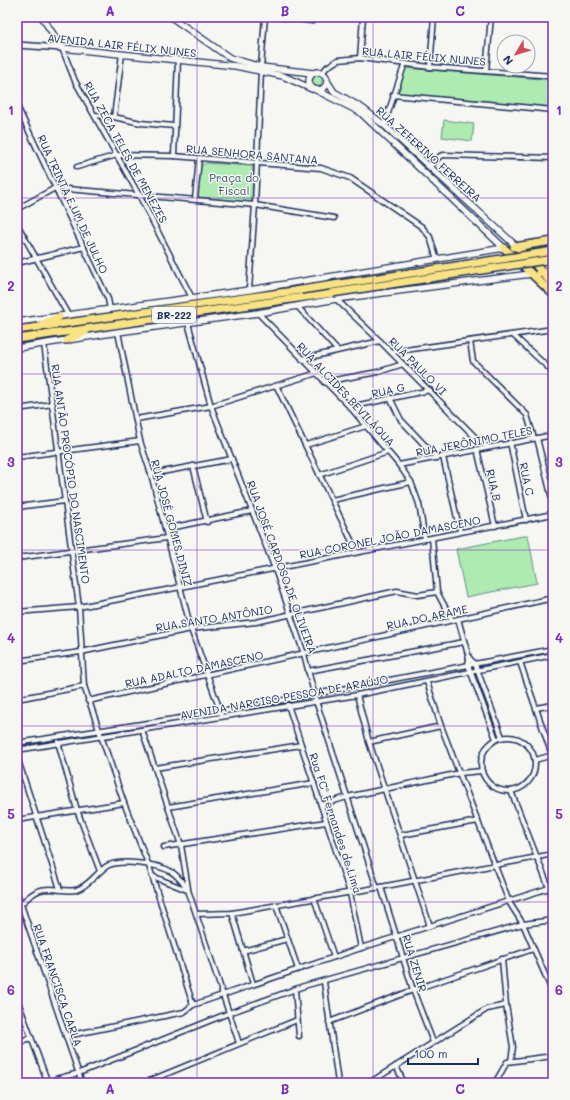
<svg xmlns="http://www.w3.org/2000/svg" width="570" height="1100" font-family="Mali,sans-serif">
  <style>
    .green { fill: #aeebb1; stroke: #648d88 }
    .lines { fill: none; stroke-linecap: round; stroke-linejoin: round }
    .minor-casing { stroke: #1b2f5e; stroke-width: 7 }
    .tertiary-casing { stroke: #1b2f5e; stroke-width: 8 }
    .secondary-casing { stroke: #1b2f5e; stroke-width: 8 }
    .trunk-casing { stroke: #1b2f5e; stroke-width: 10 }
    .minor { stroke: #f6f6f2; stroke-width: 4 }
    .tertiary { stroke: #f6f6f2; stroke-width: 5 }
    .secondary { stroke: #f6f6f2; stroke-width: 5.5 }
    .trunk { stroke: #f8e281; stroke-width: 7 }
    .trunk-bridge-casing { stroke: #1b2f5e; stroke-width: 10; stroke-linecap: butt }
    .trunk-bridge { stroke: #f8e281; stroke-width: 7 }
    .grid { fill: none; stroke: #7b2cbf; stroke-width: 1; stroke-opacity: 0.55 }
    .labels { text-anchor: middle; dominant-baseline: central; stroke-width: 3; stroke-linejoin: round; paint-order: stroke }
    .shield { fill: #f6f6f2; stroke: #5d6b8a; stroke-width: 1 }
    .shield-label { font-size: 10px; font-weight: bold; fill: #1b2f5e }
    .street-label { font-size: 11px; fill: #1b2f5e; stroke: #f6f6f2 }
    .park-label { font-size: 11px; fill: #38556f; stroke: #f6f6f2 }
    .neatline { fill: none; stroke: #7b2cbf; stroke-width: 1.5 }
    .grid-label { font-size: 13px; text-anchor: middle; font-weight: bold; fill: #7b2cbf }
  </style>
  <rect width="100%" height="100%" fill="#f6f6f2"/>
  <filter id="ink" filterUnits="userSpaceOnUse"><feTurbulence type="fractalNoise" baseFrequency=".025" numOctaves="2"/><feDisplacementMap in="SourceGraphic" scale="8" xChannelSelector="R" yChannelSelector="G"/><feConvolveMatrix kernelMatrix="1 2 1 2 8 2 1 2 1" color-interpolation-filters="sRGB"/></filter>
  <g filter="url(#ink)">
    <g class="green">
      <path d="M404 68 553 80V107L396 93Z"/>
      <circle cx="316" cy="81" r="6"/>
      <path d="M444 120 474 124 472 141 442 137Z"/>
      <path d="M206 163 252 166 253 168 252 201 247 202 197 197 200 166Z"/>
      <path d="M528 535 537 583 466 597 456 549Z"/>
    </g>
    <g class="lines">
      <defs>
        <g id="minor">
          <path d="M279 17 312 21"/>
          <path d="M62 48 75 81 139 195 192 298"/>
          <path d="M360 58 363 17"/>
          <path d="M261 67 265 17"/>
          <path d="M430 67 434 17"/>
          <path d="M486 71 491 17"/>
          <path d="M322 73 327 67 338 60 360 58 430 67 553 76"/>
          <path d="M393 95 553 110"/>
          <path d="M17 106 108 299 110 309"/>
          <path d="M95 115 114 117 141 123 174 126"/>
          <path d="M114 117 122 54"/>
          <path d="M384 125 405 63"/>
          <path d="M174 156 178 60"/>
          <path d="M77 167 117 155 174 156 321 168 350 178 422 227 430 237 437 260"/>
          <path d="M430 167 440 156 444 155 553 158"/>
          <path d="M195 199 199 159"/>
          <path d="M17 209 55 188 255 205 334 218"/>
          <path d="M17 224 68 315"/>
          <path d="M17 263 84 247"/>
          <path d="M249 290 255 205 261 71"/>
          <path d="M336 299 380 341 475 437 488 447"/>
          <path d="M297 306 337 350"/>
          <path d="M258 313 350 407 399 465 411 482 419 504 425 539"/>
          <path d="M188 323 211 406 275 569 304 654 316 701 377 888"/>
          <path d="M118 332 140 441 151 474 191 629 221 713"/>
          <path d="M513 335 553 372"/>
          <path d="M470 341 473 361 527 415 534 438"/>
          <path d="M44 344 79 607 84 686 124 803 149 866 193 1005"/>
          <path d="M391 352 553 329"/>
          <path d="M302 359 380 341"/>
          <path d="M324 382 378 372 403 364"/>
          <path d="M277 387 357 552"/>
          <path d="M390 398 401 420 437 458"/>
          <path d="M350 407 430 390"/>
          <path d="M17 409 53 404"/>
          <path d="M136 419 211 406 317 373"/>
          <path d="M537 438 553 503"/>
          <path d="M510 442 526 520"/>
          <path d="M306 445 366 426"/>
          <path d="M477 449 495 526"/>
          <path d="M17 457 140 441"/>
          <path d="M443 457 460 531"/>
          <path d="M399 465 553 435"/>
          <path d="M193 466 207 522"/>
          <path d="M151 474 232 459"/>
          <path d="M319 475 388 452"/>
          <path d="M332 500 411 482"/>
          <path d="M17 507 65 501"/>
          <path d="M165 529 252 511"/>
          <path d="M432 538 437 592 452 620"/>
          <path d="M17 558 167 538"/>
          <path d="M17 612 79 607 553 514"/>
          <path d="M458 619 469 658 468 665 496 739"/>
          <path d="M469 658 475 664 502 737"/>
          <path d="M17 661 81 652 191 629 256 622 397 591 418 595 437 592"/>
          <path d="M520 662 553 758"/>
          <path d="M308 671 464 642"/>
          <path d="M427 682 441 726 509 902 523 924 553 993"/>
          <path d="M357 695 369 742 430 926"/>
          <path d="M17 699 84 686"/>
          <path d="M88 701 553 598"/>
          <path d="M288 705 350 893 361 948"/>
          <path d="M536 708 553 705"/>
          <path d="M142 730 181 845 188 888"/>
          <circle cx="508" cy="764" r="27"/>
          <path d="M58 742 77 810 100 871"/>
          <path d="M369 742 441 726"/>
          <path d="M17 743 220 712 553 649"/>
          <path d="M17 750 357 695 553 655"/>
          <path d="M17 757 60 889"/>
          <path d="M535 760 553 755"/>
          <path d="M155 768 301 745"/>
          <path d="M511 791 553 898"/>
          <path d="M321 805 347 797 460 773 482 771"/>
          <path d="M168 807 314 783"/>
          <path d="M17 820 124 803"/>
          <path d="M401 835 478 821"/>
          <path d="M164 847 326 822"/>
          <path d="M152 876 187 890"/>
          <path d="M381 887 413 990 433 1042"/>
          <path d="M17 893 82 1083"/>
          <path d="M314 898 334 957"/>
          <path d="M21 904C35 890 41 887 61 890 66 890 71 891 76 890 89 886 96 873 107 866 120 859 157 864 170 871 178 875 183 883 188 890L239 1043"/>
          <path d="M276 905 298 969"/>
          <path d="M232 913 253 984"/>
          <path d="M197 914 232 913 381 887 553 854"/>
          <path d="M243 951 287 939"/>
          <path d="M502 959 506 1005 513 1047 511 1061"/>
          <path d="M324 982 338 1083"/>
          <path d="M295 990 299 1036"/>
          <path d="M17 999 48 1083"/>
          <path d="M329 1022 413 990 533 949"/>
          <path d="M66 1036 184 1012 193 1005 361 948 549 888"/>
          <path d="M17 1046 26 1039H31"/>
          <path d="M396 1066 404 1083"/>
          <path d="M56 1079 79 1073 229 1013 304 986 523 924 553 920"/>
          <path d="M144 1083 297 1020"/>
          <path d="M369 1083 487 1009 506 1005"/>
          <path d="M495 1083 507 1062 553 1056"/>
        </g>
        <path id="tertiary" d="M17 45 62 48"/>
        <g id="secondary">
          <path d="M42 17 62 48 236 66 283 76 312 89"/>
          <path d="M171 17 230 58 261 67 313 73"/>
          <circle cx="318" cy="81" r="9"/>
          <path d="M327 81 334 92 362 108 384 125 516 246"/>
          <path d="M316 90 360 112 504 248"/>
          <path d="M17 322 249 290 504 248"/>
          <path d="M17 348 118 332 258 313 336 299 531 274"/>
        </g>
        <g id="trunk">
          <path d="M516 246 534 263 553 285"/>
          <path d="M514 247 553 241"/>
          <path d="M504 248 553 294"/>
          <path d="M539 273 553 271"/>
          <path d="M43 324 59 317"/>
          <path d="M17 330 301 290"/>
          <path d="M17 339 332 293"/>
          <path d="M67 340 86 331"/>
        </g>
      </defs>
      <use href="#minor" class="minor-casing"/>
      <use href="#tertiary" class="tertiary-casing"/>
      <use href="#secondary" class="secondary-casing"/>
      <use href="#trunk" class="trunk-casing"/>
      <use href="#minor" class="minor"/>
      <use href="#tertiary" class="tertiary"/>
      <use href="#secondary" class="secondary"/>
      <use href="#trunk" class="trunk"/>
      <defs>
        <g id="trunk-bridge">
          <path d="M301 290 553 251"/>
          <path d="M332 293 553 259"/>
        </g>
      </defs>
      <use href="#trunk-bridge" class="trunk-bridge-casing"/>
      <use href="#trunk-bridge" class="trunk-bridge"/>
    </g>
  </g>
  <path class="grid" d="M197 17V1083M373 17V1083M17 198H553M17 374H553M17 550H553M17 726H553M17 902H553"/>
  <g class="labels">
    <rect class="shield" x="152" y="307" width="44" height="16" rx="3"/>
    <g class="shield-label">
      <text x="174" y="315">BR-222</text>
    </g>
    <g class="street-label">
      <text transform="translate(122 45) rotate(6)">AVENIDA LAIR FÉLIX NUNES</text>
      <text transform="translate(424 56) rotate(5)">RUA LAIR FÉLIX NUNES</text>
      <text transform="translate(126 152) rotate(61)">RUA ZECA TELES DE MENEZES</text>
      <text transform="translate(252 154) rotate(5)">RUA SENHORA SANTANA</text>
      <text transform="translate(429 154) rotate(42)">RUA ZEFERINO FERREIRA</text>
      <text transform="translate(73 204) rotate(65)">RUA TRINTA E UM DE JULHO</text>
      <text transform="translate(418 366) rotate(45)">RUA PAULO VI</text>
      <text transform="translate(388 390) rotate(-12)">RUA G</text>
      <text transform="translate(346 394) rotate(47)">RUA ALCIDES BEVILÁQUA</text>
      <text transform="translate(474 441) rotate(-11)">RUA JERÔNIMO TELES</text>
      <text transform="translate(71 474) rotate(82)">RUA ANTÃO PROCÓPIO DO NASCIMENTO</text>
      <text transform="translate(527 479) rotate(78)">RUA C</text>
      <text transform="translate(494 485) rotate(77)">RUA B</text>
      <text transform="translate(172 523) rotate(75)">RUA JOSÉ GOMES DINIZ</text>
      <text transform="translate(390 537) rotate(-11)">RUA CORONEL JOÃO DAMASCENO</text>
      <text transform="translate(282 567) rotate(70)">RUA JOSÉ CARDOSO DE OLIVEIRA</text>
      <text transform="translate(427 617) rotate(-12)">RUA DO ARAME</text>
      <text transform="translate(214 618) rotate(-9)">RUA SANTO ANTÔNIO</text>
      <text transform="translate(194 669) rotate(-12)">RUA ADALTO DAMASCENO</text>
      <text transform="translate(284 697) rotate(-10)">AVENIDA NARCISO PESSOA DE ARAÚJO</text>
      <text transform="translate(336 823) rotate(72)">Rua FCº Fernandes de Lima</text>
      <text transform="translate(415 963) rotate(73)">RUA ZENIR</text>
      <text transform="translate(58 985) rotate(71)">RUA FRANCISCA CARLA</text>
    </g>
    <g class="park-label">
      <text x="234" y="177">Praça do<tspan x="234" dy="13">Fiscal</tspan></text>
    </g>
  </g>
  <rect width="570" height="1100" fill="none" stroke="#f6f6f2" stroke-width="44"/>
  <g transform="translate(516 54) rotate(232)"><circle r="19" fill="#f6f6f2" stroke="#9ea6b7"/>
  <path d="M0-3L7 15L0 10L-7 15Z" fill="#d1495b"/>
  <text y="-6" font-size="11" font-weight="bold" text-anchor="middle" fill="#1b2f5e">N</text>
  </g>
  <path d="M408 1058v6h70v-6" fill="none" stroke="#1b2f5e" stroke-width="2"/>
  <text x="414" y="1058" font-size="12" fill="#1b2f5e" stroke="#f6f6f2" stroke-width="3" paint-order="stroke">100 m</text>
  <rect x="22" y="22" width="526" height="1056" class="neatline"/>
  <g class="grid-label">
    <text x="110" y="16">A</text>
    <text x="285" y="16">B</text>
    <text x="460" y="16">C</text>
    <text x="11" y="115">1</text>
    <text x="559" y="115">1</text>
    <text x="11" y="291">2</text>
    <text x="559" y="291">2</text>
    <text x="11" y="467">3</text>
    <text x="559" y="467">3</text>
    <text x="11" y="643">4</text>
    <text x="559" y="643">4</text>
    <text x="11" y="819">5</text>
    <text x="559" y="819">5</text>
    <text x="11" y="995">6</text>
    <text x="559" y="995">6</text>
    <text x="110" y="1094">A</text>
    <text x="285" y="1094">B</text>
    <text x="460" y="1094">C</text>
  </g>
</svg>
